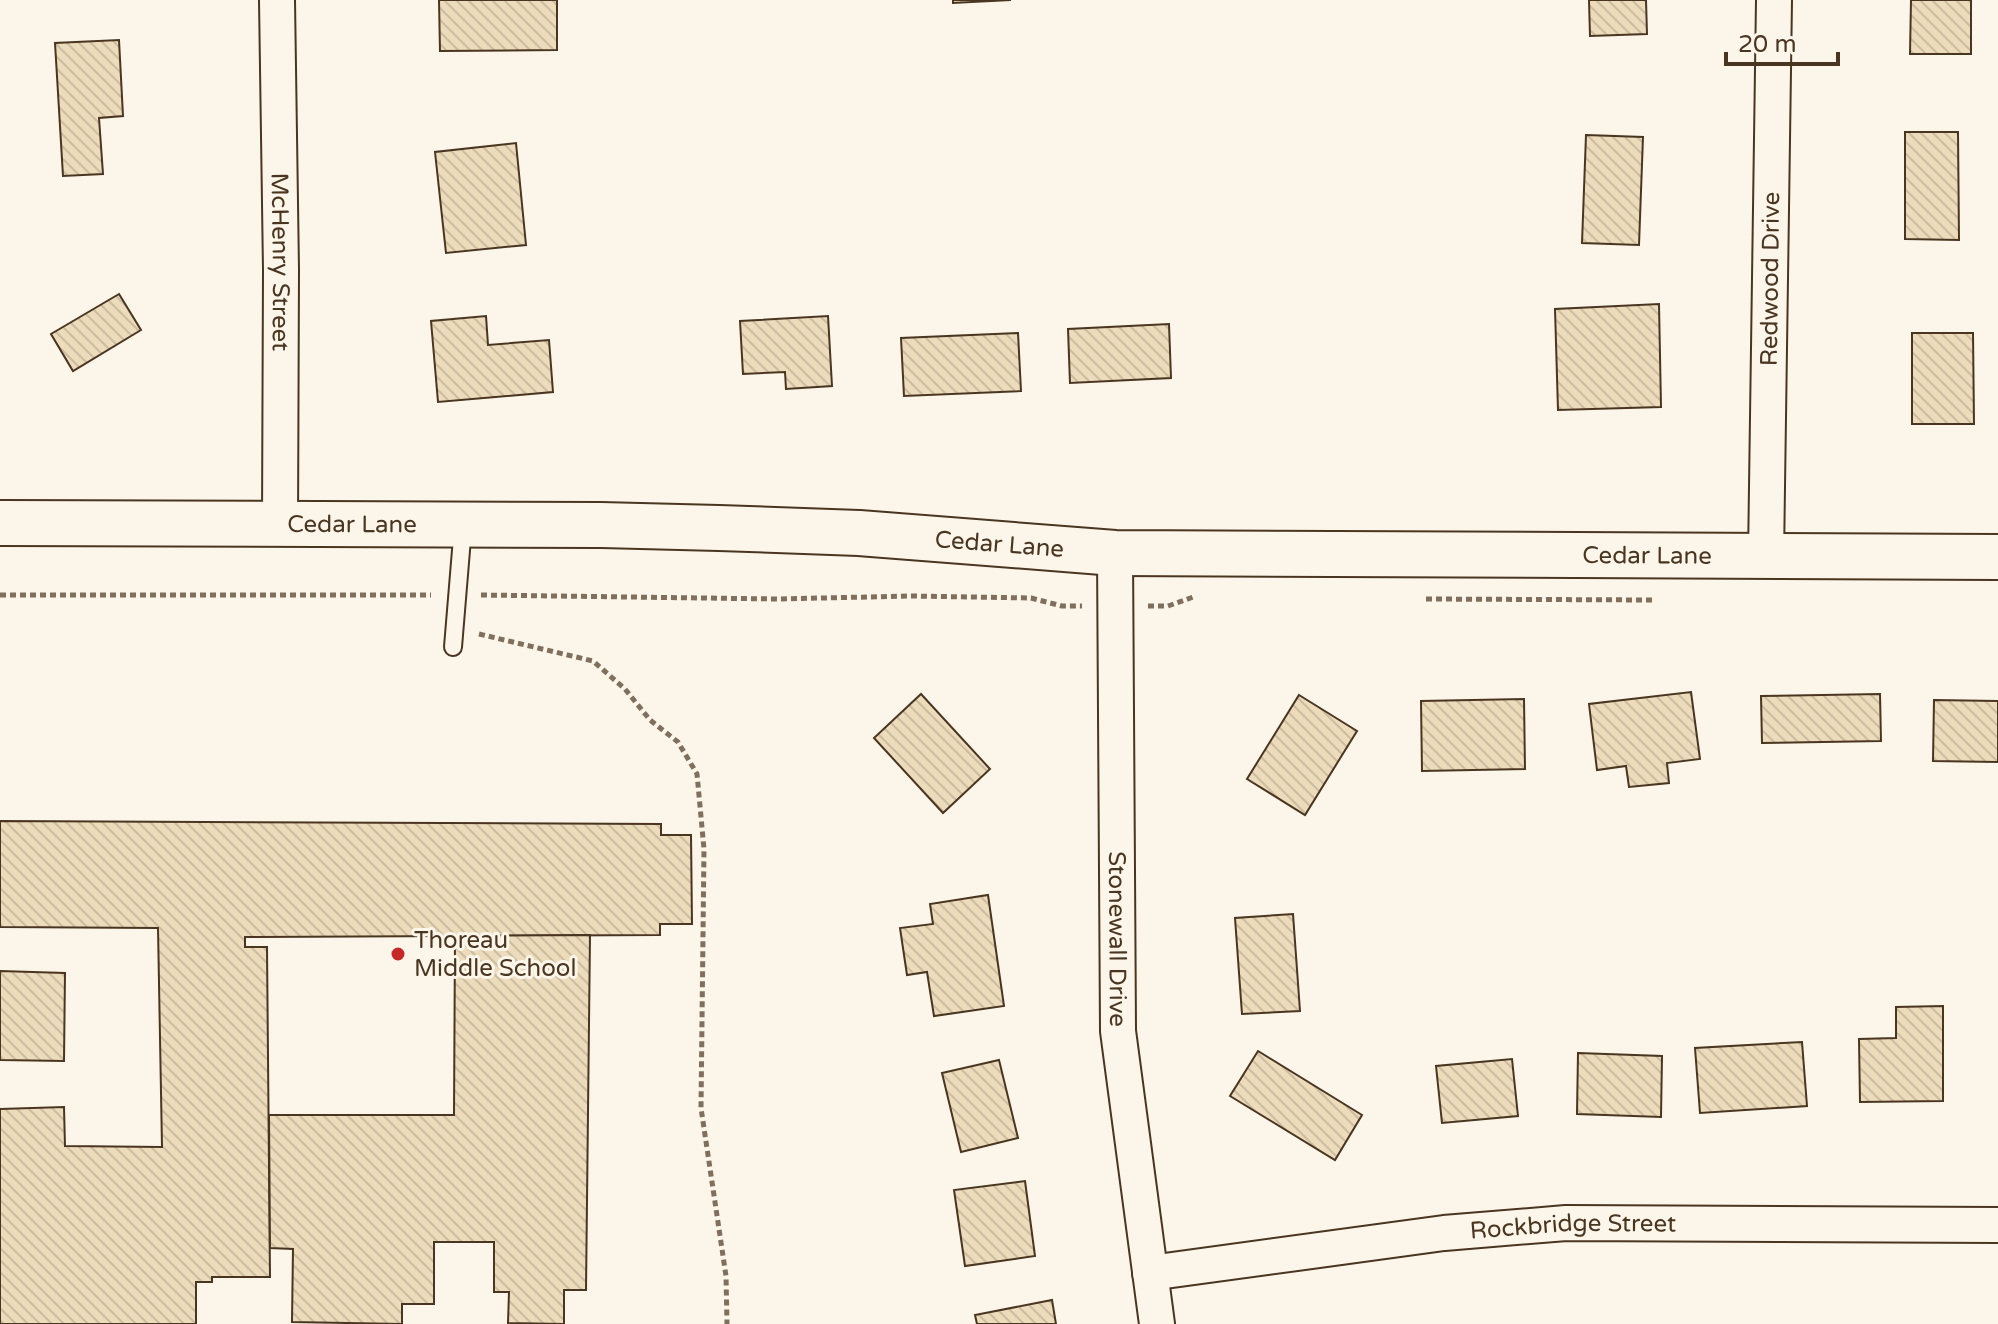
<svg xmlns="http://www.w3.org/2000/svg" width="1998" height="1324" font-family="'Varela Round',sans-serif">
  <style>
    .building { fill: url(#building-back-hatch); stroke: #4a3520; stroke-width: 2 }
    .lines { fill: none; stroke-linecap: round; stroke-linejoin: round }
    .lane-casing { stroke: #4a3520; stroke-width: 20 }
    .street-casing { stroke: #4a3520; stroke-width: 38 }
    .secondary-casing { stroke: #4a3520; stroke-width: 48 }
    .path { stroke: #7f6f5c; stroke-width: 5; stroke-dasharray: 6 4; stroke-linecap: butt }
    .lane { stroke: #fbf6e9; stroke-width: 16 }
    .street { stroke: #fbf6e9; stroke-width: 34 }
    .secondary { stroke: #fbf6e9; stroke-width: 44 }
    .poi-dot { fill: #c62828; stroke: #fbf6e9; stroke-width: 3 }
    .labels { text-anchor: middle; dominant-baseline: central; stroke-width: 6; stroke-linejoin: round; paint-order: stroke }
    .street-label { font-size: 24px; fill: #4a3520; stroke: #fbf6e9 }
    .poi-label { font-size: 24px; fill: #4a3520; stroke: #fbf6e9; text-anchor: start }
  </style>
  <defs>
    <pattern id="building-back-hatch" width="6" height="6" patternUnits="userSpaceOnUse" patternTransform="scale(2)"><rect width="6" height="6" fill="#ecdcbc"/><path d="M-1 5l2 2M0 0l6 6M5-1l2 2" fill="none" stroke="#ccbda1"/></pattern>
  </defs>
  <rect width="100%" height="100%" fill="#fbf6e9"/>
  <g class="building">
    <path d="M439 0H557V50L440 51Z"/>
    <path d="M953 0H1011L953 3Z"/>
    <path d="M1589 0H1646L1647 34 1590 36Z"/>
    <path d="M1911 0H1971V54H1910Z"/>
    <path d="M119 40 123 116 99 118 103 174 63 176 55 43Z"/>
    <path d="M1905 132H1958L1959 240 1905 239Z"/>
    <path d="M1586 135 1643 137 1639 245 1582 243Z"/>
    <path d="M516 143 526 245 446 253 435 152Z"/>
    <path d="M119 294 141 330 73 371 51 334Z"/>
    <path d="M1659 304 1661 407 1558 410 1555 309Z"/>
    <path d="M486 316 488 345 549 340 553 392 438 402 431 321Z"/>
    <path d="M828 316 832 386 786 389 785 372 743 374 740 321Z"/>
    <path d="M1169 324 1171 378 1070 383 1068 329Z"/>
    <path d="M1018 333 1021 391 904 396 901 338Z"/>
    <path d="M1912 333H1973L1974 424H1912Z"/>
    <path d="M1691 692 1700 759 1667 763 1669 783 1629 787 1626 766 1597 770 1589 704Z"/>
    <path d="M921 694 990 769 943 813 874 738Z"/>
    <path d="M1880 694 1881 741 1762 743 1761 696Z"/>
    <path d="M1299 695 1357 731 1305 815 1247 779Z"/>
    <path d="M1524 699 1525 769 1422 771 1421 701Z"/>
    <path d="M1934 700 1998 701V762L1933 761Z"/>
    <path d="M0 821 661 824V835H691L692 924H660V935L245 937V947H267L270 1277H212V1282H196V1324H0V1109L64 1107 65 1146 162 1147 158 928 0 927Z"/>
    <path d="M988 895 1004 1006 934 1016 927 972 907 975 900 928 933 924 930 904Z"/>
    <path d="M1293 914 1300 1011 1242 1014 1235 918Z"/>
    <path d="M590 935 586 1290H564V1324L508 1323 509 1292H494V1242H434V1304H402V1324L292 1322 293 1249 270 1248 269 1115H454L455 936Z"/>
    <path d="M0 971 65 973 64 1061 0 1060Z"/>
    <path d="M1943 1006V1101L1860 1102 1859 1039 1896 1038V1007Z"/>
    <path d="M1802 1042 1807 1106 1700 1113 1695 1048Z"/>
    <path d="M1258 1051 1362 1115 1335 1160 1230 1096Z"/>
    <path d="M1578 1053 1662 1056 1661 1117 1577 1114Z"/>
    <path d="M1512 1059 1518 1116 1442 1123 1436 1066Z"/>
    <path d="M999 1060 1018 1138 961 1152 942 1073Z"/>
    <path d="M1025 1181 1035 1256 965 1266 954 1190Z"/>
    <path d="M1052 1300 1056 1324H977L975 1315Z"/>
  </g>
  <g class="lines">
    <defs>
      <path id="lane" d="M453 647 463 526"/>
      <g id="street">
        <path id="s1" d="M277 0 281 270 280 525"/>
        <path id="s2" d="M1115 553 1118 1031 1157 1324"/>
        <path id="s3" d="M1766 557 1774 0"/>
        <path id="s4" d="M1150 1273 1444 1233 1566 1223 1998 1225"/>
      </g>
      <g id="secondary">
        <path id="s5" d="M0 523 601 525 719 528 859 533 1115 553 1998 557"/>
      </g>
    </defs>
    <use href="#lane" class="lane-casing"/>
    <use href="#street" class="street-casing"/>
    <use href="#secondary" class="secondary-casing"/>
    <g class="path">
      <path d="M0 595H431"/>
      <path d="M481 595 777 599 912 596 1031 598 1062 606H1082"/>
      <path d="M1426 599 1652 600"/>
      <path d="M1148 606H1168L1196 596"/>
      <path d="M479 634 593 661 625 689 650 720 678 742 697 774 704 849 701 1108 726 1276 727 1324"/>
    </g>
    <use href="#lane" class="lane"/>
    <use href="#street" class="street"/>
    <use href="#secondary" class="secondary"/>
  </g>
  <circle class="poi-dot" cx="398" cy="954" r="8"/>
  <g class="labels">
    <g class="street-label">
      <text stroke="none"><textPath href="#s1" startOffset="262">McHenry Street</textPath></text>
      <text stroke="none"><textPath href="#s3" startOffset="278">Redwood Drive</textPath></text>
      <text stroke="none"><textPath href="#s5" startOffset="352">Cedar Lane</textPath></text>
      <text stroke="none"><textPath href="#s5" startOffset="1000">Cedar Lane</textPath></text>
      <text stroke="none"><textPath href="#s5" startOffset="1648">Cedar Lane</textPath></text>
      <text stroke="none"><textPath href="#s2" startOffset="386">Stonewall Drive</textPath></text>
      <text stroke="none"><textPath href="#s4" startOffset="426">Rockbridge Street</textPath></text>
    </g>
    <g class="poi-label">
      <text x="414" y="940">Thoreau<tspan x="414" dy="28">Middle School</tspan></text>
    </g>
  </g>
  <path d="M1726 52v12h112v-12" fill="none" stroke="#4a3520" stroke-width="4"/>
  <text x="1738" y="52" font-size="24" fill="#4a3520" stroke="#fbf6e9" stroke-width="6" paint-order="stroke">20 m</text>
</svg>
